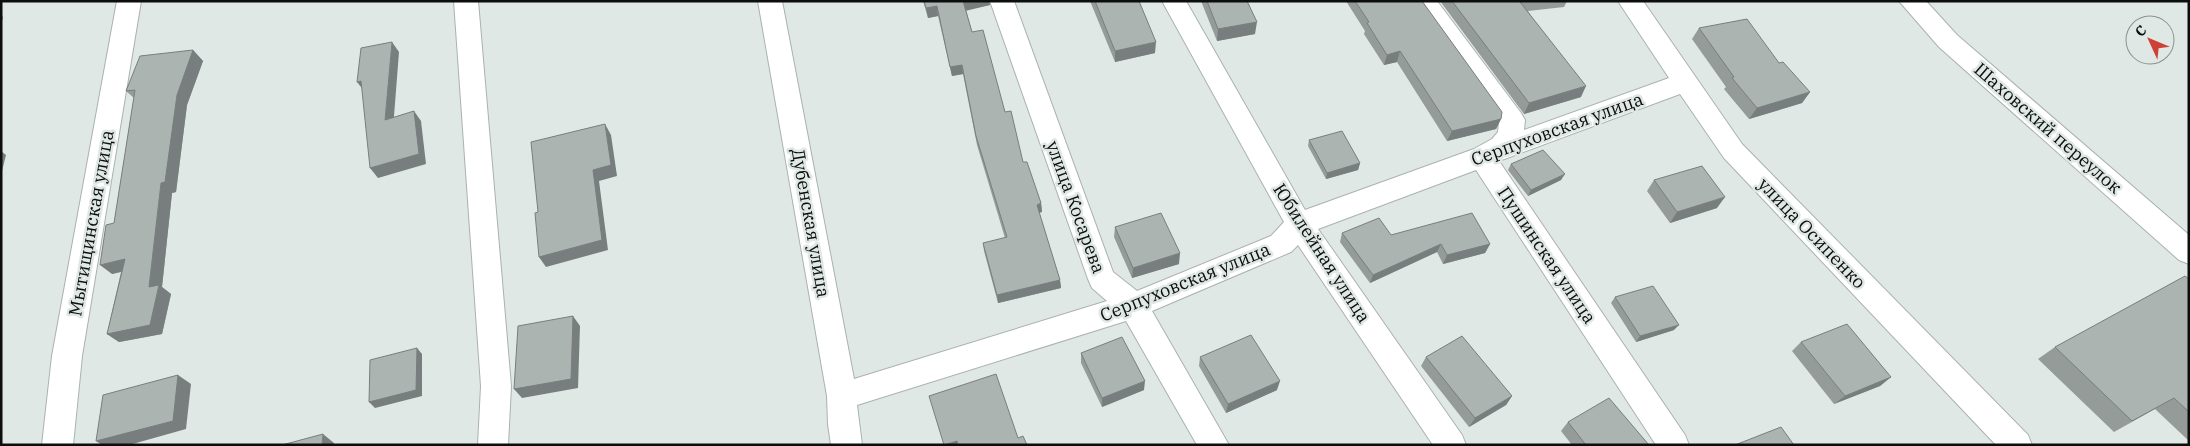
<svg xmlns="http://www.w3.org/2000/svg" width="2190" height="446" font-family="'IBM Plex Serif',serif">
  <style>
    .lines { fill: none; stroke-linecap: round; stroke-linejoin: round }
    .minor-casing { stroke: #aab2b0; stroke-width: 2 }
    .minor { fill: #fff; fill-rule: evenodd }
    .wall { fill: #949b99 }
    .shaded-wall { fill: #787e7d }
    .building { fill: #acb4b2; stroke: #787e7d }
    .labels { text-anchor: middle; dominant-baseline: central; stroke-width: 5; stroke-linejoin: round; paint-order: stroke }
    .street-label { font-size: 18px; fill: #0b0e0d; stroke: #e0e8e6 }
  </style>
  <rect width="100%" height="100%" fill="#e0e8e6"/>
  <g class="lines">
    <defs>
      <g id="minor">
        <path d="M117 1H141L82 356 73 445H42L52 356Z"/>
        <path d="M454 1H478L511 386 508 445H478L481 386Z"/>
        <path d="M758 1H782L854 379 1107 301 1092 288 1088 279 990 1H1014L1113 272 1137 291 1271 236 1284 222 1162 1H1186L1305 210 1474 149 1492 139 1498 132 1499 122 1412 1H1437L1521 113 1525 120 1524 130 1669 78 1618 1H1643L1742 144 2028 435 2032 445H1996L1724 158 1680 94 1499 161 1685 435 1689 445H1656L1476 170 1318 229 1462 435 1466 445H1433L1298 245 1291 252 1152 311 1229 445H1197L1126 321 857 405 862 445H831L828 424 827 396Z"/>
        <path d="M1899 1H1926L1957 35 2189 235V264L2179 260 1939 47Z"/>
      </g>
    </defs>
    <use href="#minor" class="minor-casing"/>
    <use href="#minor" class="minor"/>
  </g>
  <g class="wall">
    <path d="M923 1H989L990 5 966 10 972 32 1005 112 1023 162 1041 203 1042 212 1039 213 1060 280 1061 288 998 303 984 251 983 243 1005 238 977 145 963 74 952 76 938 16 928 18Z"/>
    <path d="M1090 1H1139L1155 53 1115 62Z"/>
    <path d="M1201 1H1247L1255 34 1217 41Z"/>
    <path d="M1346 1H1422L1501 119 1496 129 1447 141 1397 62 1384 65 1364 34 1365 31Z"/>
    <path d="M1440 1H1567L1564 7 1528 11 1581 97 1524 114Z"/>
    <path d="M1699 28 1810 92 1802 103 1749 119 1724 89 1726 87 1692 39Z"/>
    <path d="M193 50 203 61 187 105 176 192 172 193 162 287 171 294 162 334 119 342 107 334 121 272 112 274 114 223 134 98 126 91Z"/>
    <path d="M1309 140 1360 163 1358 170 1326 179 1308 146Z"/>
    <path d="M1511 164 1561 180 1528 196 1508 170Z"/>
    <path d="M1654 180 1717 208 1670 223 1647 191Z"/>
    <path d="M1115 227 1179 264 1132 278 1114 237Z"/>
    <path d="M1342 233 1391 235 1490 244 1485 253 1443 264 1437 252 1370 283 1340 242Z"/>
    <path d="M2189 279V441L2155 409 2114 432 2038 359 2055 347Z"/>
    <path d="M1615 297 1674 330 1636 342 1611 303Z"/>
    <path d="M1801 342 1891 377 1880 386 1834 404 1792 351Z"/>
    <path d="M1081 353 1144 390 1102 407 1081 363Z"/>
    <path d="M1200 357 1277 390 1226 413 1199 366Z"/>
    <path d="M1426 357 1512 396 1506 405 1469 427 1421 366Z"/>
    <path d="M1568 422 1649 445H1572L1561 431Z"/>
  </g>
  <g class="shaded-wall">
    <path d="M963 1H989L990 5 965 11Z"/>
    <path d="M937 6 938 16 928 18 926 8Z"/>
    <path d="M1 15 3 17 1 25Z"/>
    <path d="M1257 22 1255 34 1217 41 1218 29Z"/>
    <path d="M392 42 399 52 393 129 385 120Z"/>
    <path d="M1156 42 1155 53 1115 62V51Z"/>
    <path d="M193 50 203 61 187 105 176 192 172 193 162 287 171 294 162 334 119 342 107 334 149 287 161 183 177 95Z"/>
    <path d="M1400 51 1397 62 1384 65 1387 55Z"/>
    <path d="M962 65 963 74 952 76 950 67Z"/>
    <path d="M361 81 365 92 357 82Z"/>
    <path d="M1586 86 1581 97 1524 114 1529 103Z"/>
    <path d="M1810 92 1802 103 1749 119 1757 108Z"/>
    <path d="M414 111 421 121 426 164 378 178 370 168Z"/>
    <path d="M1501 119 1496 129 1447 141 1452 131Z"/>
    <path d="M605 124 611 135 617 176 599 181 608 250 546 267 539 257Z"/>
    <path d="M1 151 6 155 1 175Z"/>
    <path d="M1360 163 1358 170 1326 179 1327 173Z"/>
    <path d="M1565 174 1561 180 1528 196 1531 190Z"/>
    <path d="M1725 197 1717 208 1670 223 1677 212Z"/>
    <path d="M1041 203 1042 212 1037 213V205Z"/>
    <path d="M1441 244 1437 252 1370 283 1373 275Z"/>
    <path d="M1490 244 1485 253 1443 264 1447 255Z"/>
    <path d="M1180 253 1179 264 1132 278 1133 268Z"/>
    <path d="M125 259 136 268 112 274 100 265Z"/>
    <path d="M1060 280 1061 288 998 303 997 295Z"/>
    <path d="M573 316 580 326 578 388 522 398 514 389Z"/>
    <path d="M1679 325 1674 330 1636 342 1640 336Z"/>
    <path d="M417 348 422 354V396L375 408 369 402Z"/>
    <path d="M178 375 191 384 186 429 129 445H102L96 441Z"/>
    <path d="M1891 377 1880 386 1834 404 1845 396Z"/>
    <path d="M1145 381 1144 390 1102 407V398Z"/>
    <path d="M1280 381 1277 390 1226 413 1228 404Z"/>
    <path d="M1512 396 1506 405 1469 427 1475 418Z"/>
    <path d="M323 434 334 443V445H322Z"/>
    <path d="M957 441 958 445H944Z"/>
  </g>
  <g class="building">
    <path d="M924 1H963L972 32 983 30 1005 112 1011 111 1023 162H1027L1041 203 1037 205 1060 280 997 295 983 243 1007 237 976 136 962 65 950 67 937 6 926 8Z"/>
    <path d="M1095 1H1139L1156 42 1115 51Z"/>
    <path d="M1207 1H1247L1257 22 1218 29Z"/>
    <path d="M1355 1H1422L1502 112 1501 119 1452 131 1400 51 1387 55 1367 23 1369 22Z"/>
    <path d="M1452 1H1524L1520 2 1586 86 1529 103Z"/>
    <path d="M1747 19 1779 63 1783 62 1810 92 1757 108 1732 78 1734 77 1699 28Z"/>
    <path d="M392 42 385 120 414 111 419 154 370 168 361 81 357 82 361 48Z"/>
    <path d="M193 50 177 95 165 182 161 183 149 287 159 285 150 325 107 334 125 259 100 265 106 225 114 223 135 90 126 91 140 56Z"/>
    <path d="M605 124 611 165 593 170 602 240 539 257 535 213 538 212 531 142Z"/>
    <path d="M1342 131 1360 163 1327 173 1309 140Z"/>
    <path d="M1543 150 1565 174 1531 190 1511 164Z"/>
    <path d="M1702 166 1725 197 1677 212 1654 180Z"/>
    <path d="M1161 213 1180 253 1133 268 1115 227Z"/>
    <path d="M1472 213 1490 244 1447 255 1441 244 1373 275 1342 233 1379 218 1391 235Z"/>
    <path d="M2185 276 2189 279V412L2174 398 2132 421 2055 347Z"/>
    <path d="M1653 286 1679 325 1640 336 1615 297Z"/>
    <path d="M573 316 571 379 514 389 518 326Z"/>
    <path d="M1847 324 1891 377 1845 396 1801 342Z"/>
    <path d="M1251 335 1280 381 1228 404 1200 357Z"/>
    <path d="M1462 336 1512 396 1475 418 1426 357Z"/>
    <path d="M1122 337 1145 381 1102 398 1081 353Z"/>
    <path d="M417 348 416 390 369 402 370 360Z"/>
    <path d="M996 374 1018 438 1023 436 1027 445H958L957 441 944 445 929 396Z"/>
    <path d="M178 375 173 421 96 441 103 395Z"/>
    <path d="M1609 398 1649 445H1586L1568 422Z"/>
    <path d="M1781 427 1794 445H1735Z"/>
    <path d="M323 434 322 445H282Z"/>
  </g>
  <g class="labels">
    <g class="street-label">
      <text transform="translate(2048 128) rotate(41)">Шаховский переулок</text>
      <text transform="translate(1557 129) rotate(-20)">Серпуховская улица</text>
      <text transform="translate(1076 207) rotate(70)">улица Косарева</text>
      <text transform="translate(91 223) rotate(-80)">Мытищинская улица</text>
      <text transform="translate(811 223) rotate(80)">Дубенская улица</text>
      <text transform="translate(1812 233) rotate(46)">улица Осипенко</text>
      <text transform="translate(1322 253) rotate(57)">Юбилейная улица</text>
      <text transform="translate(1547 255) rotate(56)">Пушинская улица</text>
      <text transform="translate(1185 282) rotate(-22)">Серпуховская улица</text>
    </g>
  </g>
  <rect width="2190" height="446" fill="none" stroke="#0b0e0d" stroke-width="5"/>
  <g transform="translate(2150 40) rotate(314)"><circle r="24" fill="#e0e8e6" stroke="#8b918f"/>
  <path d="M0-4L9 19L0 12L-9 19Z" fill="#ce4036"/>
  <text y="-8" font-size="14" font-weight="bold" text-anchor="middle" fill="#0b0e0d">С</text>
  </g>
</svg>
